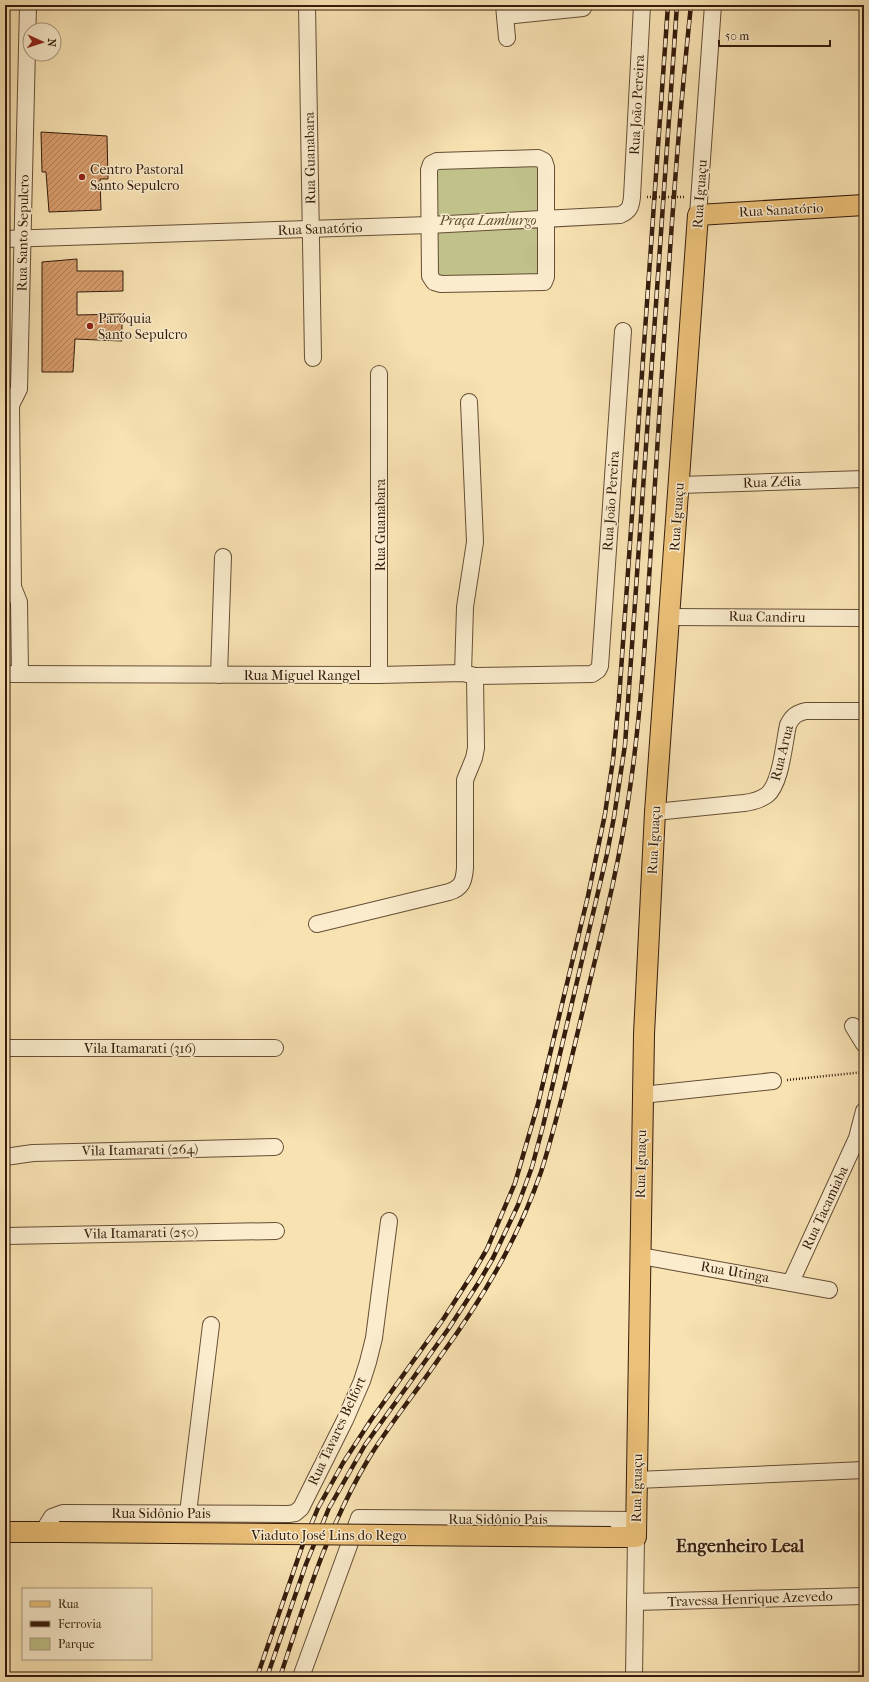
<svg xmlns="http://www.w3.org/2000/svg" width="869" height="1682" font-family="'IM FELL French Canon',serif">
  <style>
    .green { fill: #c0c289; stroke: #7a6f4b }
    .building { fill: url(#building-hatch); stroke: #341c0d }
    .lines { fill: none; stroke-linecap: round; stroke-linejoin: round }
    .minor-casing { stroke: #654e36; stroke-width: 18 }
    .major-casing { stroke: #341c0d; stroke-width: 22 }
    .path { stroke: #341c0d; stroke-width: 2.5; stroke-dasharray: 1 2; stroke-linecap: butt }
    .minor { stroke: #faeccd; stroke-width: 16 }
    .major { stroke: #ecc179; stroke-width: 20 }
    .rail-casing { stroke: #341c0d; stroke-width: 4.5 }
    .rail { stroke: #faeccd; stroke-width: 3; stroke-dasharray: 9; stroke-linecap: butt }
    .major-bridge-casing { stroke: #341c0d; stroke-width: 22; stroke-linecap: butt }
    .major-bridge { stroke: #ecc179; stroke-width: 20 }
    .poi-dot { fill: #8f2418; stroke: #faeccd; stroke-width: 1.5 }
    .labels { text-anchor: middle; dominant-baseline: central; stroke-width: 3; stroke-linejoin: round; paint-order: stroke }
    .street-label { font-size: 14px; fill: #341c0d; stroke: #faeccd }
    .poi-label { font-size: 14px; fill: #341c0d; stroke: #faeccd; text-anchor: start }
    .park-label { font-size: 14px; font-style: italic; fill: #5e4e32; stroke: #faeccd }
    .district-label { font-size: 18px; font-weight: bold; fill: #341c0d; stroke: #faeccd }
  </style>
  <defs>
    <pattern id="building-hatch" width="6" height="6" patternUnits="userSpaceOnUse"><rect width="6" height="6" fill="#d99e6e"/><path d="M-1 1l2-2M0 6l6-6M5 7l2-2" fill="none" stroke="#b18059"/></pattern>
  </defs>
  <rect width="100%" height="100%" fill="#f8e2b2"/>
  <filter id="stains"><feTurbulence type="fractalNoise" baseFrequency=".005" numOctaves="4"/><feColorMatrix values="0 0 0 0 .2 0 0 0 0 .09 0 0 0 0 .02 0 0 0 .5 -.17"/></filter>
  <radialGradient id="worn" r=".72"><stop offset=".6" stop-color="#630" stop-opacity="0"/><stop offset="1" stop-color="#630" stop-opacity=".3"/></radialGradient>
  <path class="green" d="M539 165 538 273 536 276 440 278 437 273V167Z"/>
  <g class="building">
    <path d="M41 132 107 136 108 179H100L101 210 49 212 46 172H42Z"/>
    <path d="M77 259V271H123V291L77 292V315L122 314V341L75 339 73 372H42V262Z"/>
  </g>
  <g class="lines">
    <defs>
      <g id="minor">
        <path d="M307 5 313 358"/>
        <path d="M504 5 507 38"/>
        <path d="M505 16 583 8"/>
        <path d="M538 158 544 161 546 167V277L544 282 441 284 434 282 430 276 429 170 431 164 437 161Z"/>
        <path d="M698 215 713 5"/>
        <path d="M5 239 429 225 620 215C630 211 631 206 632 197L642 5"/>
        <path d="M680 485 864 479"/>
        <path d="M670 617 864 618"/>
        <path d="M463 673 465 607 475 542 469 402"/>
        <path d="M5 674 379 675 463 673 475 676 592 674 598 670 600 666 623 331"/>
        <path d="M20 674 19 602 13 587 11 405 19 389 28 5"/>
        <path d="M219 675 223 557"/>
        <path d="M379 675V374"/>
        <path d="M655 812 744 803C752 802 760 800 767 795 781 784 784 743 788 725 792 716 797 713 806 711H864"/>
        <path d="M317 924 449 892C462 888 464 881 465 868V780L474 758 476 748 475 676"/>
        <path d="M853 1026 864 1044"/>
        <path d="M5 1048H275"/>
        <path d="M642 1095 773 1081"/>
        <path d="M5 1157 33 1153 275 1147"/>
        <path d="M5 1236 276 1231"/>
        <path d="M641 1256 829 1290"/>
        <path d="M791 1282 857 1138 864 1111"/>
        <path d="M637 1480 864 1470"/>
        <path d="M188 1513 211 1325"/>
        <path d="M47 1532V1525L52 1517 63 1513 289 1514 295 1513 301 1508 345 1420 362 1381 368 1362 374 1338 389 1221"/>
        <path d="M635 1602 864 1596"/>
        <path d="M301 1677 359 1518 636 1520"/>
        <path d="M634 1677 636 1537"/>
      </g>
      <g id="major">
        <path d="M5 1532H59"/>
        <path d="M611 1537H636L644 1034 655 812 698 215 864 205"/>
      </g>
    </defs>
    <use href="#minor" class="minor-casing"/>
    <use href="#major" class="major-casing"/>
    <g class="path">
      <path d="M647 197H686"/>
      <path d="M787 1080 864 1072"/>
    </g>
    <use href="#minor" class="minor"/>
    <use href="#major" class="major"/>
    <defs>
      <g id="rail">
        <path d="M257 1677 303 1544 318 1508 343 1463 371 1420 444 1318 473 1273 487 1249 515 1183 538 1104 588 896 605 814 613 760 619 699 668 5"/>
        <path d="M267 1677 306 1564 329 1508 365 1445 449 1328 479 1282 493 1258 518 1205 532 1167 543 1126 607 854 614 817 625 745 677 5"/>
        <path d="M280 1677C305 1602 328 1526 369 1458 391 1422 417 1391 440 1357 483 1298 517 1241 541 1172 558 1119 570 1064 583 1010 600 939 619 867 629 795 643 702 647 608 653 514 664 345 673 174 691 5"/>
      </g>
    </defs>
    <use href="#rail" class="rail-casing"/>
    <use href="#rail" class="rail"/>
    <defs>
      <path id="major-bridge" d="M59 1532 611 1537"/>
    </defs>
    <use href="#major-bridge" class="major-bridge-casing"/>
    <use href="#major-bridge" class="major-bridge"/>
  </g>
  <g class="poi-dot">
    <circle cx="82" cy="177" r="4"/>
    <circle cx="90" cy="326" r="4"/>
  </g>
  <g class="labels">
    <g class="street-label">
      <text transform="translate(637 105) rotate(-87)">Rua João Pereira</text>
      <text transform="translate(310 158) rotate(-91)">Rua Guanabara</text>
      <text transform="translate(700 194) rotate(-86)">Rua Iguaçu</text>
      <text transform="translate(781 210) rotate(-3)">Rua Sanatório</text>
      <text transform="translate(320 229) rotate(-2)">Rua Sanatório</text>
      <text transform="translate(23 233) rotate(-89)">Rua Santo Sepulcro</text>
      <text transform="translate(772 482) rotate(-2)">Rua Zélia</text>
      <text transform="translate(611 501) rotate(-86)">Rua João Pereira</text>
      <text transform="translate(677 517) rotate(-86)">Rua Iguaçu</text>
      <text transform="translate(380 525) rotate(-90)">Rua Guanabara</text>
      <text transform="translate(767 617) rotate(1)">Rua Candiru</text>
      <text x="302" y="675">Rua Miguel Rangel</text>
      <text transform="translate(782 753) rotate(-76)">Rua Arua</text>
      <text transform="translate(654 840) rotate(-87)">Rua Iguaçu</text>
      <text x="140" y="1048">Vila Itamarati (316)</text>
      <text transform="translate(140 1150) rotate(-1)">Vila Itamarati (264)</text>
      <text transform="translate(641 1164) rotate(-89)">Rua Iguaçu</text>
      <text transform="translate(825 1208) rotate(-65)">Rua Tacamiaba</text>
      <text transform="translate(141 1233) rotate(-1)">Vila Itamarati (250)</text>
      <text transform="translate(735 1272) rotate(10)">Rua Utinga</text>
      <text transform="translate(337 1431) rotate(-65)">Rua Tavares Belfort</text>
      <text transform="translate(637 1488) rotate(-89)">Rua Iguaçu</text>
      <text x="161" y="1513">Rua Sidônio Pais</text>
      <text x="498" y="1519">Rua Sidônio Pais</text>
      <text x="329" y="1535">Viaduto José Lins do Rego</text>
      <text transform="translate(750 1599) rotate(-2)">Travessa Henrique Azevedo</text>
    </g>
    <g class="poi-label">
      <text x="90" y="169">Centro Pastoral<tspan x="90" dy="16">Santo Sepulcro</tspan></text>
      <text x="98" y="318">Paróquia<tspan x="98" dy="16">Santo Sepulcro</tspan></text>
    </g>
    <g class="park-label">
      <text x="488" y="220">Praça Lamburgo</text>
    </g>
    <g class="district-label">
      <text x="740" y="1546">Engenheiro Leal</text>
    </g>
  </g>
  <rect width="869" height="1682" fill="none" stroke="#f8e2b2" stroke-width="20"/>
  <rect x="6" y="6" width="857" height="1670" fill="none" stroke="#341c0d" stroke-width="2"/>
  <rect x="10" y="10" width="849" height="1662" fill="none" stroke="#341c0d"/>
  <rect x="22" y="1588" width="130" height="72" fill="#faeccd" stroke="#ab9980"/>
  <rect x="30" y="1601" width="20" height="6" fill="#ecc179" stroke="#ab9980"/>
  <text x="58" y="1608" font-size="12" fill="#341c0d">Rua</text>
  <rect x="30" y="1621" width="20" height="6" fill="#341c0d" stroke="#ab9980"/>
  <text x="58" y="1628" font-size="12" fill="#341c0d">Ferrovia</text>
  <rect x="30" y="1638" width="20" height="12" fill="#c0c289" stroke="#ab9980"/>
  <text x="58" y="1648" font-size="12" fill="#341c0d">Parque</text>
  <g transform="translate(42 42) rotate(93)"><circle r="19" fill="#faeccd" stroke="#ab9980"/>
  <path d="M0-3L7 15L0 10L-7 15Z" fill="#8f2418"/>
  <text y="-6" font-size="11" font-weight="bold" text-anchor="middle" fill="#341c0d">N</text>
  </g>
  <path d="M719 40v6h111v-6" fill="none" stroke="#341c0d" stroke-width="2"/>
  <text x="725" y="40" font-size="12" fill="#341c0d" stroke="#faeccd" stroke-width="3" paint-order="stroke">50 m</text>
  <rect width="100%" height="100%" filter="url(#stains)"/>
  <rect width="100%" height="100%" fill="url(#worn)"/>
</svg>
